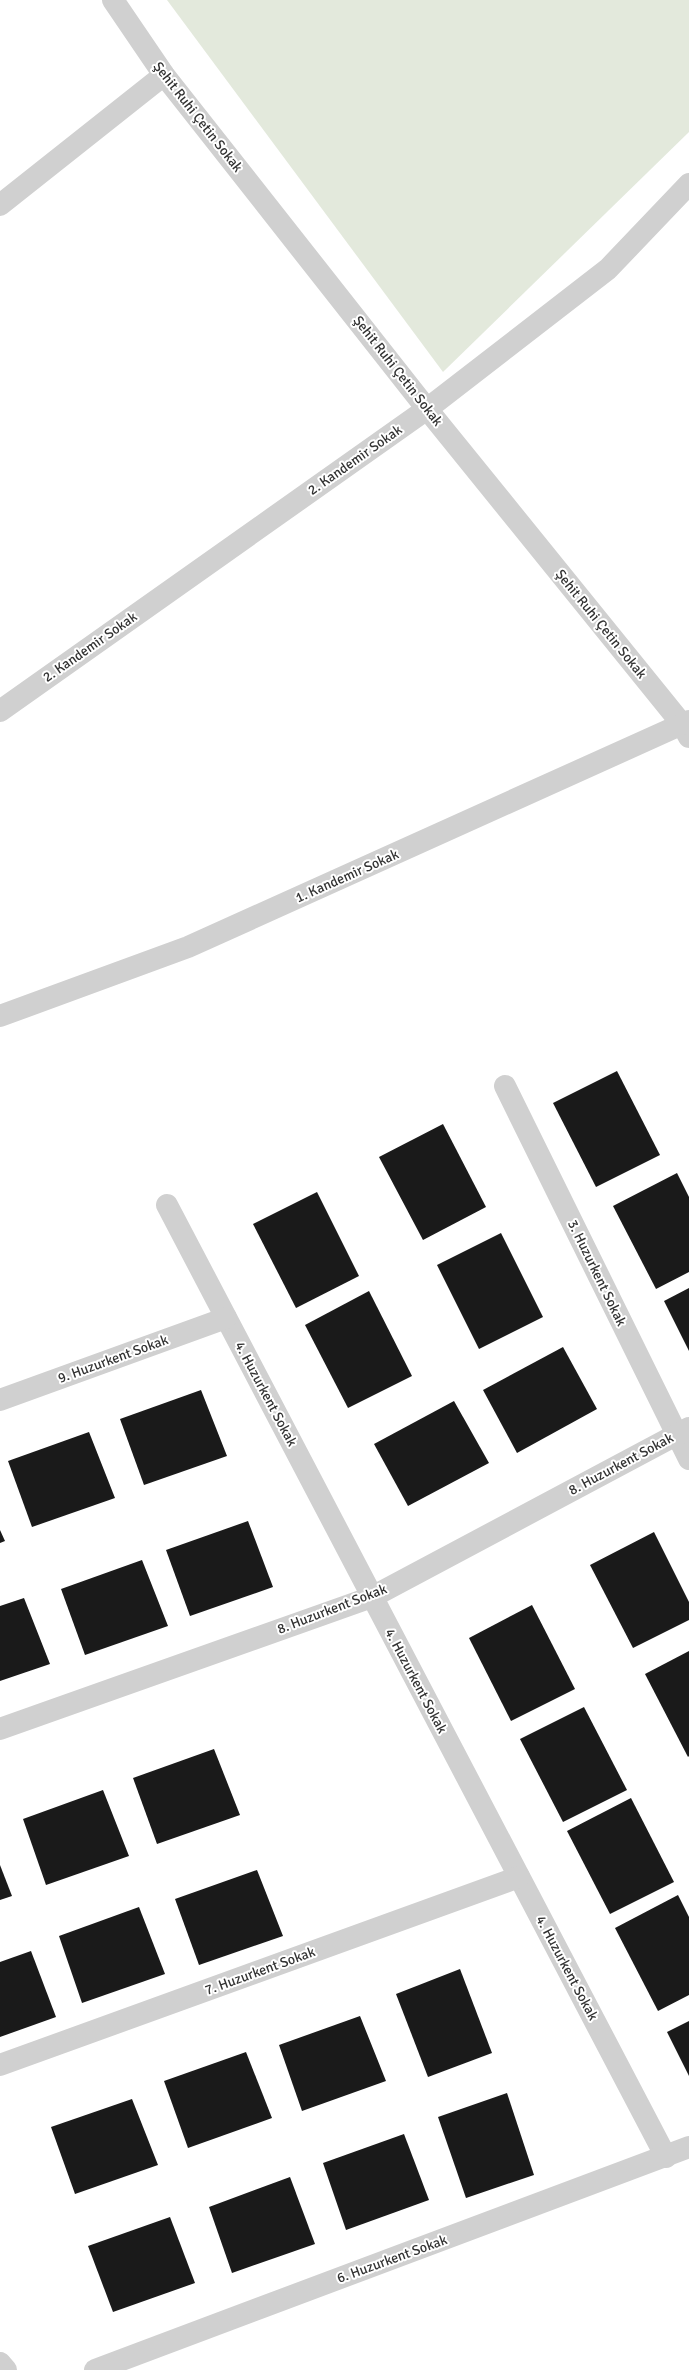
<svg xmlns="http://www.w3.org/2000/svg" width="689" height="2370" font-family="Signika,sans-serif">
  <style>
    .green { fill: #e3e9dc }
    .building { fill: #1a1a1a }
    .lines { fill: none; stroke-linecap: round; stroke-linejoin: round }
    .minor { stroke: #d0d0d0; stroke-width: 22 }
    .labels { text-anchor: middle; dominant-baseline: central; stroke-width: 4; stroke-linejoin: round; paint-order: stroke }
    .street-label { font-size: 14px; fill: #333; stroke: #fff }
  </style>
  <rect width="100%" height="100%" fill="#fff"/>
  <path class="green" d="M167 0H689V132L443 372Z"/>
  <g class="building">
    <path d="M617 1071 660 1155 596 1187 553 1103Z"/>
    <path d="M443 1124 486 1207 423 1240 379 1157Z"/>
    <path d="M677 1173 689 1197V1272L656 1289 613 1206Z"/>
    <path d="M317 1192 359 1276 296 1308 253 1224Z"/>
    <path d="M501 1233 543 1317 479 1349 437 1265Z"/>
    <path d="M689 1288V1351L664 1301Z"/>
    <path d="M369 1291 412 1376 348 1408 305 1325Z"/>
    <path d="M563 1347 597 1409 517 1453 483 1390Z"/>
    <path d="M201 1390 227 1456 144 1485 120 1419Z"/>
    <path d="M454 1401 489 1463 408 1506 374 1444Z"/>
    <path d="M89 1432 115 1498 32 1527 8 1461Z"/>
    <path d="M248 1521 273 1587 190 1616 166 1550Z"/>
    <path d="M0 1530 5 1541 0 1543Z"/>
    <path d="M654 1532 689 1602V1620L633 1648 590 1565Z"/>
    <path d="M142 1560 168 1626 85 1655 61 1589Z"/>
    <path d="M24 1598 50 1664 0 1681V1606Z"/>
    <path d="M532 1605 575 1689 511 1721 469 1638Z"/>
    <path d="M689 1651V1756L688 1757 645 1674Z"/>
    <path d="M584 1707 627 1790 563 1822 520 1739Z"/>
    <path d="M214 1749 240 1815 157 1844 133 1778Z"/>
    <path d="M103 1790 129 1856 46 1885 23 1819Z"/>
    <path d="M631 1798 674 1882 610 1914 567 1831Z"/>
    <path d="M0 1865 12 1896 0 1900Z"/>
    <path d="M257 1870 283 1936 199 1965 175 1899Z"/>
    <path d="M678 1895 689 1917V1995L658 2011 615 1928Z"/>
    <path d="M139 1907 165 1974 82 2003 59 1936Z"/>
    <path d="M31 1951 56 2017 0 2037V1962Z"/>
    <path d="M460 1969 492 2053 428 2077 396 1994Z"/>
    <path d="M360 2016 386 2081 302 2111 279 2045Z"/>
    <path d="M689 2021V2076L667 2032Z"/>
    <path d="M246 2052 272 2118 188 2148 164 2081Z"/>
    <path d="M507 2093 534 2175 466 2198 438 2117Z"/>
    <path d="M132 2099 158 2165 75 2194 51 2127Z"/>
    <path d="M404 2134 429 2200 346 2230 323 2163Z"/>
    <path d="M290 2177 315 2244 232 2273 209 2207Z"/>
    <path d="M170 2217 195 2283 113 2312 88 2246Z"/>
  </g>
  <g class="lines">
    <g class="minor">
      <path d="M113 0 164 75 427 409 682 724 689 737"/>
      <path d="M0 205 164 75"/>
      <path d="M0 711 427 409 608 269 689 184"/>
      <path d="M0 1016 188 947 689 721"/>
      <path d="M505 1086 689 1459"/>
      <path d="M167 1205 666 2157"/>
      <path d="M0 1400 226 1318"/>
      <path d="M0 1729 372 1597 689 1428"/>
      <path d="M0 2065 519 1877"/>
      <path d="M0 2363 6 2370"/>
      <path d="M95 2370 689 2147"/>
    </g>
  </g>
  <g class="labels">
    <g class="street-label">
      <text transform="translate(198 117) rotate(52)">Şehit Ruhi Çetin Sokak</text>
      <text transform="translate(398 371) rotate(52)">Şehit Ruhi Çetin Sokak</text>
      <text transform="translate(355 460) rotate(-35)">2. Kandemir Sokak</text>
      <text transform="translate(601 624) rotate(51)">Şehit Ruhi Çetin Sokak</text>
      <text transform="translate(90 647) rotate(-35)">2. Kandemir Sokak</text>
      <text transform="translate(347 876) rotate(-24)">1. Kandemir Sokak</text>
      <text transform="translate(597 1273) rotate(64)">3. Huzurkent Sokak</text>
      <text transform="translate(113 1359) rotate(-20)">9. Huzurkent Sokak</text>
      <text transform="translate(266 1394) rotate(62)">4. Huzurkent Sokak</text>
      <text transform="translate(621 1464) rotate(-28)">8. Huzurkent Sokak</text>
      <text transform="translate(332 1609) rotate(-21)">8. Huzurkent Sokak</text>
      <text transform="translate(416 1681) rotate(62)">4. Huzurkent Sokak</text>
      <text transform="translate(567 1968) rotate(62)">4. Huzurkent Sokak</text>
      <text transform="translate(260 1971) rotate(-20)">7. Huzurkent Sokak</text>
      <text transform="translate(392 2259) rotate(-20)">6. Huzurkent Sokak</text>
    </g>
  </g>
</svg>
